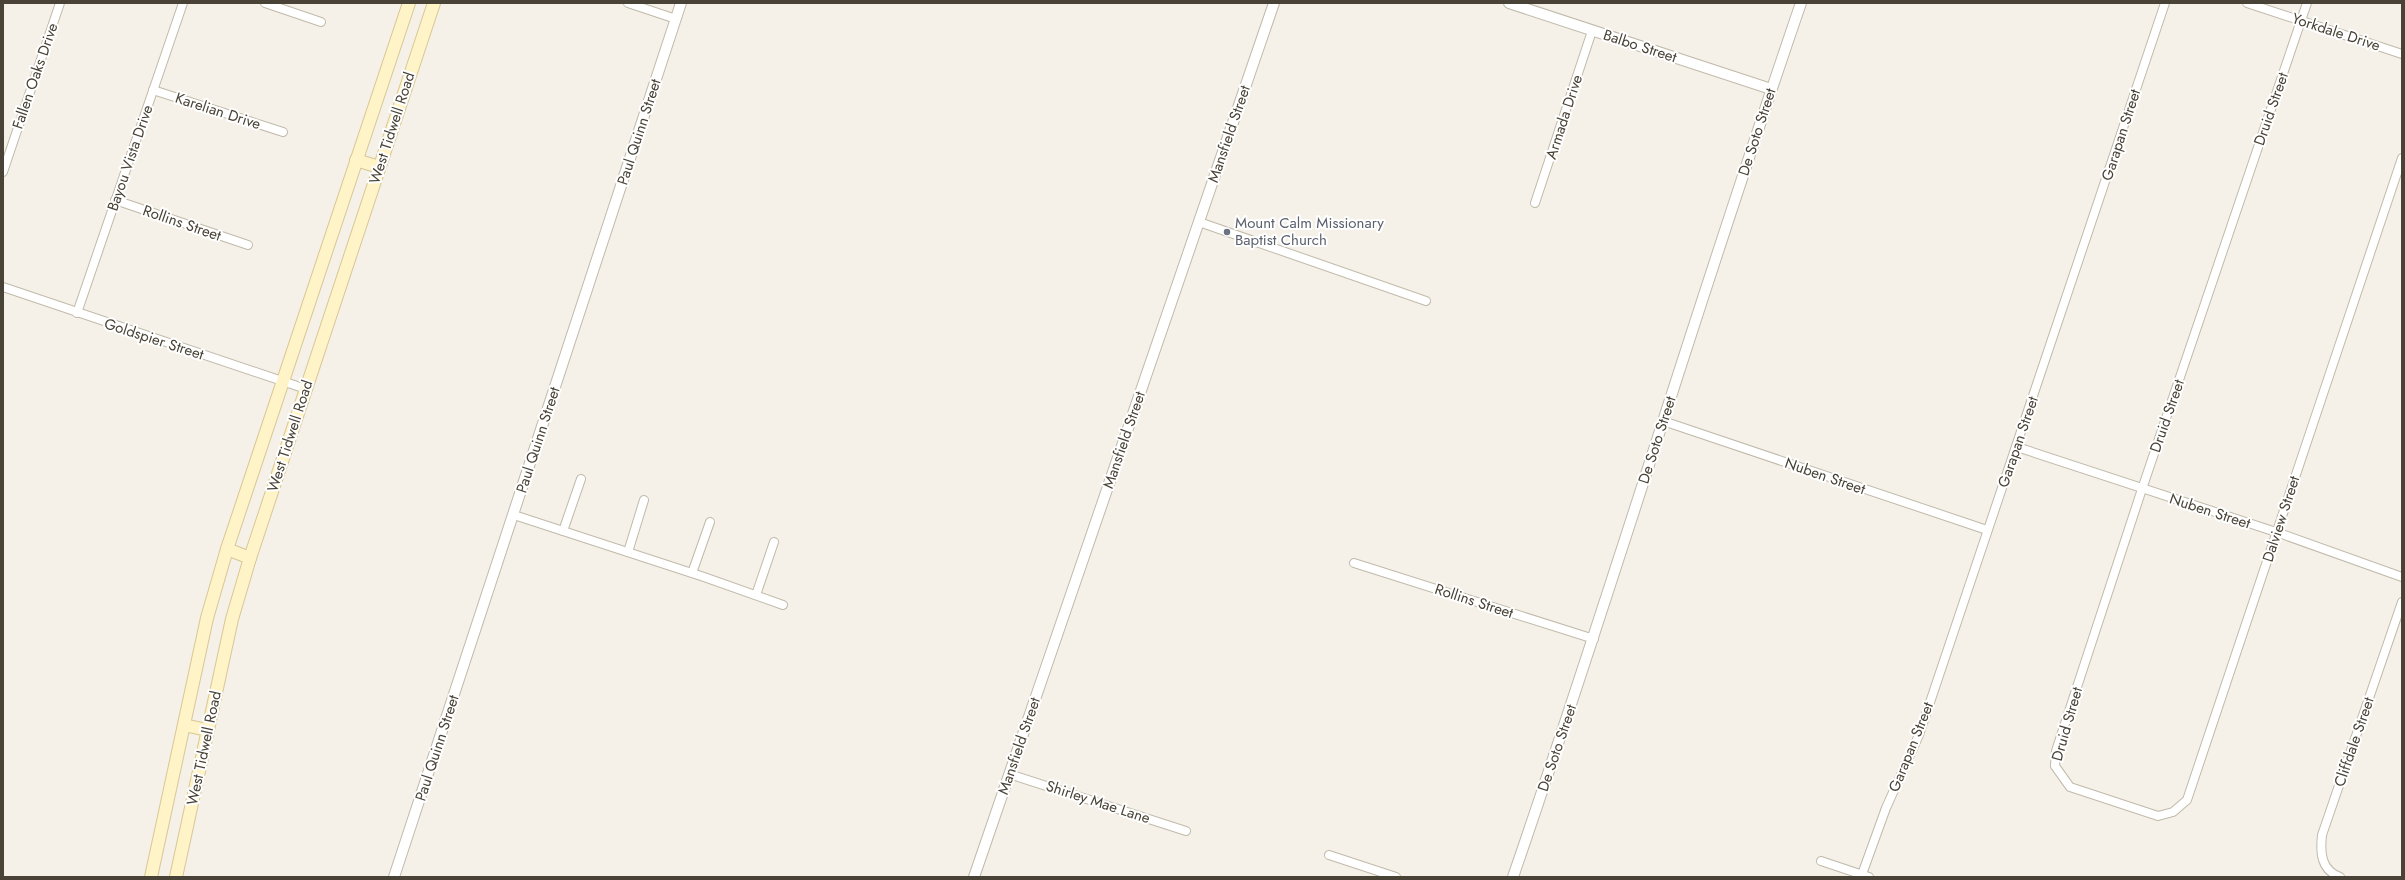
<svg xmlns="http://www.w3.org/2000/svg" width="2405" height="880" font-family="Jost,sans-serif">
  <style>
    .lines { fill: none; stroke-linecap: round; stroke-linejoin: round }
    .minor-casing { stroke: #c1baaa; stroke-width: 10 }
    .tertiary-casing { stroke: #c1baaa; stroke-width: 12 }
    .secondary-casing { stroke: #d8c795; stroke-width: 14 }
    .minor { stroke: #fff; stroke-width: 8 }
    .tertiary { stroke: #fff; stroke-width: 10 }
    .secondary { stroke: #fff3c8; stroke-width: 12 }
    .worship-dot { fill: #6b7280; stroke: #fff; stroke-width: 1.5 }
    .labels { text-anchor: middle; dominant-baseline: central; stroke-width: 4; stroke-linejoin: round; paint-order: stroke }
    .street-label { font-size: 15px; fill: #494236; stroke: #fff }
    .worship-label { font-size: 15px; fill: #5b616d; stroke: #fff; text-anchor: start }
  </style>
  <rect width="100%" height="100%" fill="#f5f1e8"/>
  <g class="lines">
    <defs>
      <g id="minor">
        <path d="M265 3 321 22"/>
        <path d="M628 3 676 19"/>
        <path d="M2247 3 2402 54"/>
        <path d="M2307 3 2142 489 2056 751 2055 766 2070 787 2158 816 2173 812 2187 800 2402 158"/>
        <path d="M153 90 283 132"/>
        <path d="M3 172 60 3"/>
        <path d="M115 200 248 245"/>
        <path d="M1535 203 1592 31"/>
        <path d="M1199 222 1426 301"/>
        <path d="M3 287 306 389"/>
        <path d="M77 313 183 3"/>
        <path d="M1663 421 1987 530"/>
        <path d="M2017 447 2276 532 2402 577"/>
        <path d="M514 515 704 577 783 605"/>
        <path d="M563 531 581 479"/>
        <path d="M628 552 644 500"/>
        <path d="M1354 563 1594 639"/>
        <path d="M692 573 710 522"/>
        <path d="M756 595 774 542"/>
        <path d="M1009 774 1186 831"/>
        <path d="M1329 855 1396 877"/>
        <path d="M1821 861 1869 877"/>
        <path d="M1861 877 1886 808 1919 735 2165 3"/>
        <path d="M2340 877C2321 870 2320 853 2322 835L2402 602"/>
      </g>
      <g id="tertiary">
        <path d="M1509 3 1771 89"/>
        <path d="M394 877 681 3"/>
        <path d="M974 877 1274 3"/>
        <path d="M1513 877C1613 587 1701 293 1801 3"/>
      </g>
      <g id="secondary">
        <path d="M356 160 379 167"/>
        <path d="M227 549 250 558"/>
        <path d="M184 725 207 730"/>
        <path d="M151 877 207 618 227 549 409 3"/>
        <path d="M176 877 232 619 250 558 434 3"/>
      </g>
    </defs>
    <use href="#minor" class="minor-casing"/>
    <use href="#tertiary" class="tertiary-casing"/>
    <use href="#secondary" class="secondary-casing"/>
    <use href="#minor" class="minor"/>
    <use href="#tertiary" class="tertiary"/>
    <use href="#secondary" class="secondary"/>
  </g>
  <circle class="worship-dot" cx="1227" cy="232" r="4"/>
  <g class="labels">
    <g class="street-label">
      <text transform="translate(2336 32) rotate(18)">Yorkdale Drive</text>
      <text transform="translate(1640 46) rotate(18)">Balbo Street</text>
      <text transform="translate(35 76) rotate(-71)">Fallen Oaks Drive</text>
      <text transform="translate(2271 109) rotate(-71)">Druid Street</text>
      <text transform="translate(218 111) rotate(18)">Karelian Drive</text>
      <text transform="translate(1564 117) rotate(-72)">Armada Drive</text>
      <text transform="translate(392 128) rotate(-72)">West Tidwell Road</text>
      <text transform="translate(639 132) rotate(-72)">Paul Quinn Street</text>
      <text transform="translate(1757 132) rotate(-72)">De Soto Street</text>
      <text transform="translate(1229 134) rotate(-71)">Mansfield Street</text>
      <text transform="translate(2121 135) rotate(-72)">Garapan Street</text>
      <text transform="translate(130 158) rotate(-71)">Bayou Vista Drive</text>
      <text transform="translate(182 223) rotate(19)">Rollins Street</text>
      <text transform="translate(154 339) rotate(18)">Goldspier Street</text>
      <text transform="translate(2167 416) rotate(-71)">Druid Street</text>
      <text transform="translate(290 436) rotate(-72)">West Tidwell Road</text>
      <text transform="translate(538 440) rotate(-72)">Paul Quinn Street</text>
      <text transform="translate(1124 440) rotate(-71)">Mansfield Street</text>
      <text transform="translate(1657 440) rotate(-72)">De Soto Street</text>
      <text transform="translate(2018 442) rotate(-71)">Garapan Street</text>
      <text transform="translate(1825 476) rotate(19)">Nuben Street</text>
      <text transform="translate(2210 511) rotate(18)">Nuben Street</text>
      <text transform="translate(2281 519) rotate(-72)">Dalview Street</text>
      <text transform="translate(1474 601) rotate(18)">Rollins Street</text>
      <text transform="translate(2067 724) rotate(-74)">Druid Street</text>
      <text transform="translate(2354 742) rotate(-71)">Cliffdale Street</text>
      <text transform="translate(1019 746) rotate(-71)">Mansfield Street</text>
      <text transform="translate(1911 747) rotate(-68)">Garapan Street</text>
      <text transform="translate(204 748) rotate(-78)">West Tidwell Road</text>
      <text transform="translate(437 748) rotate(-72)">Paul Quinn Street</text>
      <text transform="translate(1557 748) rotate(-71)">De Soto Street</text>
      <text transform="translate(1098 802) rotate(18)">Shirley Mae Lane</text>
    </g>
    <g class="worship-label">
      <text x="1235" y="223">Mount Calm Missionary<tspan x="1235" dy="17">Baptist Church</tspan></text>
    </g>
  </g>
  <rect width="2405" height="880" fill="none" stroke="#494236" stroke-width="8"/>
</svg>
